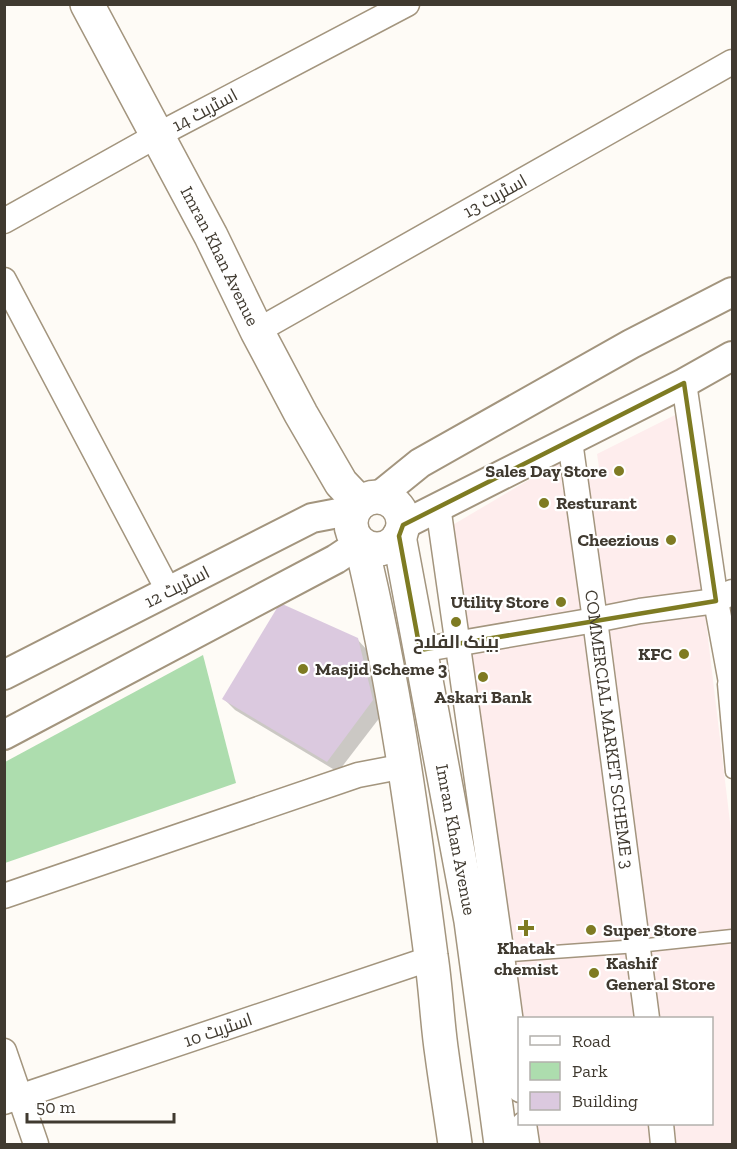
<svg xmlns="http://www.w3.org/2000/svg" width="737" height="1149" font-family="'Zilla Slab',Cairo,serif">
  <style>
    .commercial { fill: #feeded; fill-rule: evenodd }
    .green { fill: #adddae }
    .shadow { fill: #0003 }
    .building { fill: #dbc9df }
    .lines { fill: none; stroke-linecap: round; stroke-linejoin: round }
    .service-casing { stroke: #a3957e; stroke-width: 15 }
    .minor-casing { stroke: #a3957e; stroke-width: 27 }
    .tertiary-casing { stroke: #a3957e; stroke-width: 32 }
    .secondary-casing { stroke: #a3957e; stroke-width: 36 }
    .service { stroke: #fff; stroke-width: 12 }
    .minor { stroke: #fff; stroke-width: 24 }
    .tertiary { stroke: #fff; stroke-width: 28 }
    .secondary { stroke: #fff; stroke-width: 33 }
    .marked { fill: none; stroke: #7e7b22; stroke-width: 4.5; stroke-linejoin: round }
    .poi-dot { fill: #7e7b22; stroke: #fff; stroke-width: 2 }
    .labels { text-anchor: middle; dominant-baseline: central; stroke-width: 4.5; stroke-linejoin: round; paint-order: stroke }
    .street-label { font-size: 18px; fill: #403a30; stroke: #fff }
    .poi-label { font-size: 18px; font-weight: bold; fill: #403a30; stroke: #fff; text-anchor: end }
  </style>
  <rect width="100%" height="100%" fill="#fefbf6"/>
  <path class="commercial" d="M681 412 732 839V1144H522L494 936 429 539 559 462 563 491 600 474 597 454ZM520 1018H712V1124H520Z"/>
  <path class="green" d="M203 655 236 783 5 863V762Z"/>
  <path class="shadow" d="M357 639 368 651 384 712 338 772 235 710 224 699Z"/>
  <path class="building" d="M280 603 358 638 373 700 327 762 222 699Z"/>
  <g class="lines">
    <defs>
      <g id="service">
        <path d="M724 684 732 772"/>
        <path d="M499 956 638 946 732 936"/>
      </g>
      <g id="minor">
        <path d="M4 221 156 136 407 4"/>
        <path d="M4 280 169 592"/>
        <path d="M257 331 732 62"/>
        <path d="M684 383 716 601 732 688"/>
        <path id="s1" d="M570 441 595 620 647 1018"/>
        <path d="M438 506 502 956 520 1090"/>
        <path d="M420 650 595 620 640 611 716 601 732 592"/>
        <path d="M4 896 358 775 405 766"/>
        <path d="M4 1051 36 1144"/>
        <path d="M4 1102 432 958"/>
        <path d="M524 1124 527 1144"/>
        <path d="M661 1124 663 1144"/>
      </g>
      <g id="tertiary">
        <path d="M378 497 420 463 631 344 732 292"/>
        <path d="M403 525 684 383 732 356"/>
        <path d="M4 675 312 518 354 510"/>
        <path d="M4 735 336 559 360 543"/>
      </g>
      <g id="secondary">
        <path id="s2" d="M87 4 211 236 257 331 301 414 341 483 360 503"/>
        <circle cx="377" cy="523" r="26"/>
        <path id="s3" d="M399 536 471 921 501 1144"/>
        <path d="M361 544C394 679 413 818 431 956 436 988 437 1022 442 1055 446 1085 451 1115 455 1144"/>
      </g>
    </defs>
    <use href="#service" class="service-casing"/>
    <use href="#minor" class="minor-casing"/>
    <use href="#tertiary" class="tertiary-casing"/>
    <use href="#secondary" class="secondary-casing"/>
    <use href="#service" class="service"/>
    <use href="#minor" class="minor"/>
    <use href="#tertiary" class="tertiary"/>
    <use href="#secondary" class="secondary"/>
  </g>
  <path class="marked" d="M684 383 716 601 420 650 399 536 403 525Z"/>
  <g class="poi-dot">
    <circle cx="619" cy="471" r="6"/>
    <circle cx="544" cy="503" r="6"/>
    <circle cx="671" cy="540" r="6"/>
    <circle cx="561" cy="602" r="6"/>
    <circle cx="456" cy="622" r="6"/>
    <circle cx="684" cy="654" r="6"/>
    <circle cx="303" cy="669" r="6"/>
    <circle cx="483" cy="677" r="6"/>
    <path d="M523 919h6v6h6v6h-6v6h-6v-6h-6v-6h6z"/>
    <circle cx="591" cy="930" r="6"/>
    <circle cx="594" cy="973" r="6"/>
  </g>
  <g class="labels">
    <g class="street-label">
      <text transform="translate(205 110) rotate(-28)">اسٹریٹ 14</text>
      <text transform="translate(495 196) rotate(-29)">اسٹریٹ 13</text>
      <text stroke="none"><textPath href="#s2" startOffset="285">Imran Khan Avenue</textPath></text>
      <text transform="translate(177 587) rotate(-27)">اسٹریٹ 12</text>
      <text stroke="none"><textPath href="#s1" startOffset="291">COMMERCIAL MARKET SCHEME 3</textPath></text>
      <text stroke="none"><textPath href="#s3" startOffset="309">Imran Khan Avenue</textPath></text>
      <text transform="translate(218 1030) rotate(-19)">اسٹریٹ 10</text>
    </g>
    <g class="poi-label">
      <text x="607" y="471">Sales Day Store</text>
      <text x="556" y="503" text-anchor="start">Resturant</text>
      <text x="659" y="540">Cheezious</text>
      <text x="549" y="602">Utility Store</text>
      <text x="456" y="642" text-anchor="middle">بینک الفلاح</text>
      <text x="672" y="654">KFC</text>
      <text x="315" y="669" text-anchor="start">Masjid Scheme 3</text>
      <text x="483" y="697" text-anchor="middle">Askari Bank</text>
      <text x="603" y="930" text-anchor="start">Super Store</text>
      <text x="526" y="948" text-anchor="middle">Khatak<tspan x="526" dy="21">chemist</tspan></text>
      <text x="606" y="963" text-anchor="start">Kashif<tspan x="606" dy="21">General Store</tspan></text>
    </g>
  </g>
  <rect width="737" height="1149" fill="none" stroke="#403a30" stroke-width="12"/>
  <rect x="518" y="1017" width="195" height="108" fill="#ffffff" stroke="#b3b0ac" stroke-width="1.5"/>
  <rect x="530" y="1036" width="30" height="9" fill="#ffffff" stroke="#b3b0ac" stroke-width="1.5"/>
  <text x="572" y="1047" font-size="18" fill="#403a30">Road</text>
  <rect x="530" y="1062" width="30" height="18" fill="#adddae" stroke="#b3b0ac" stroke-width="1.5"/>
  <text x="572" y="1077" font-size="18" fill="#403a30">Park</text>
  <rect x="530" y="1092" width="30" height="18" fill="#dbc9df" stroke="#b3b0ac" stroke-width="1.5"/>
  <text x="572" y="1107" font-size="18" fill="#403a30">Building</text>
  <path d="M27 1113v9h147v-9" fill="none" stroke="#403a30" stroke-width="3"/>
  <text x="36" y="1113" font-size="18" fill="#403a30" stroke="#ffffff" stroke-width="4.5" paint-order="stroke">50 m</text>
</svg>
